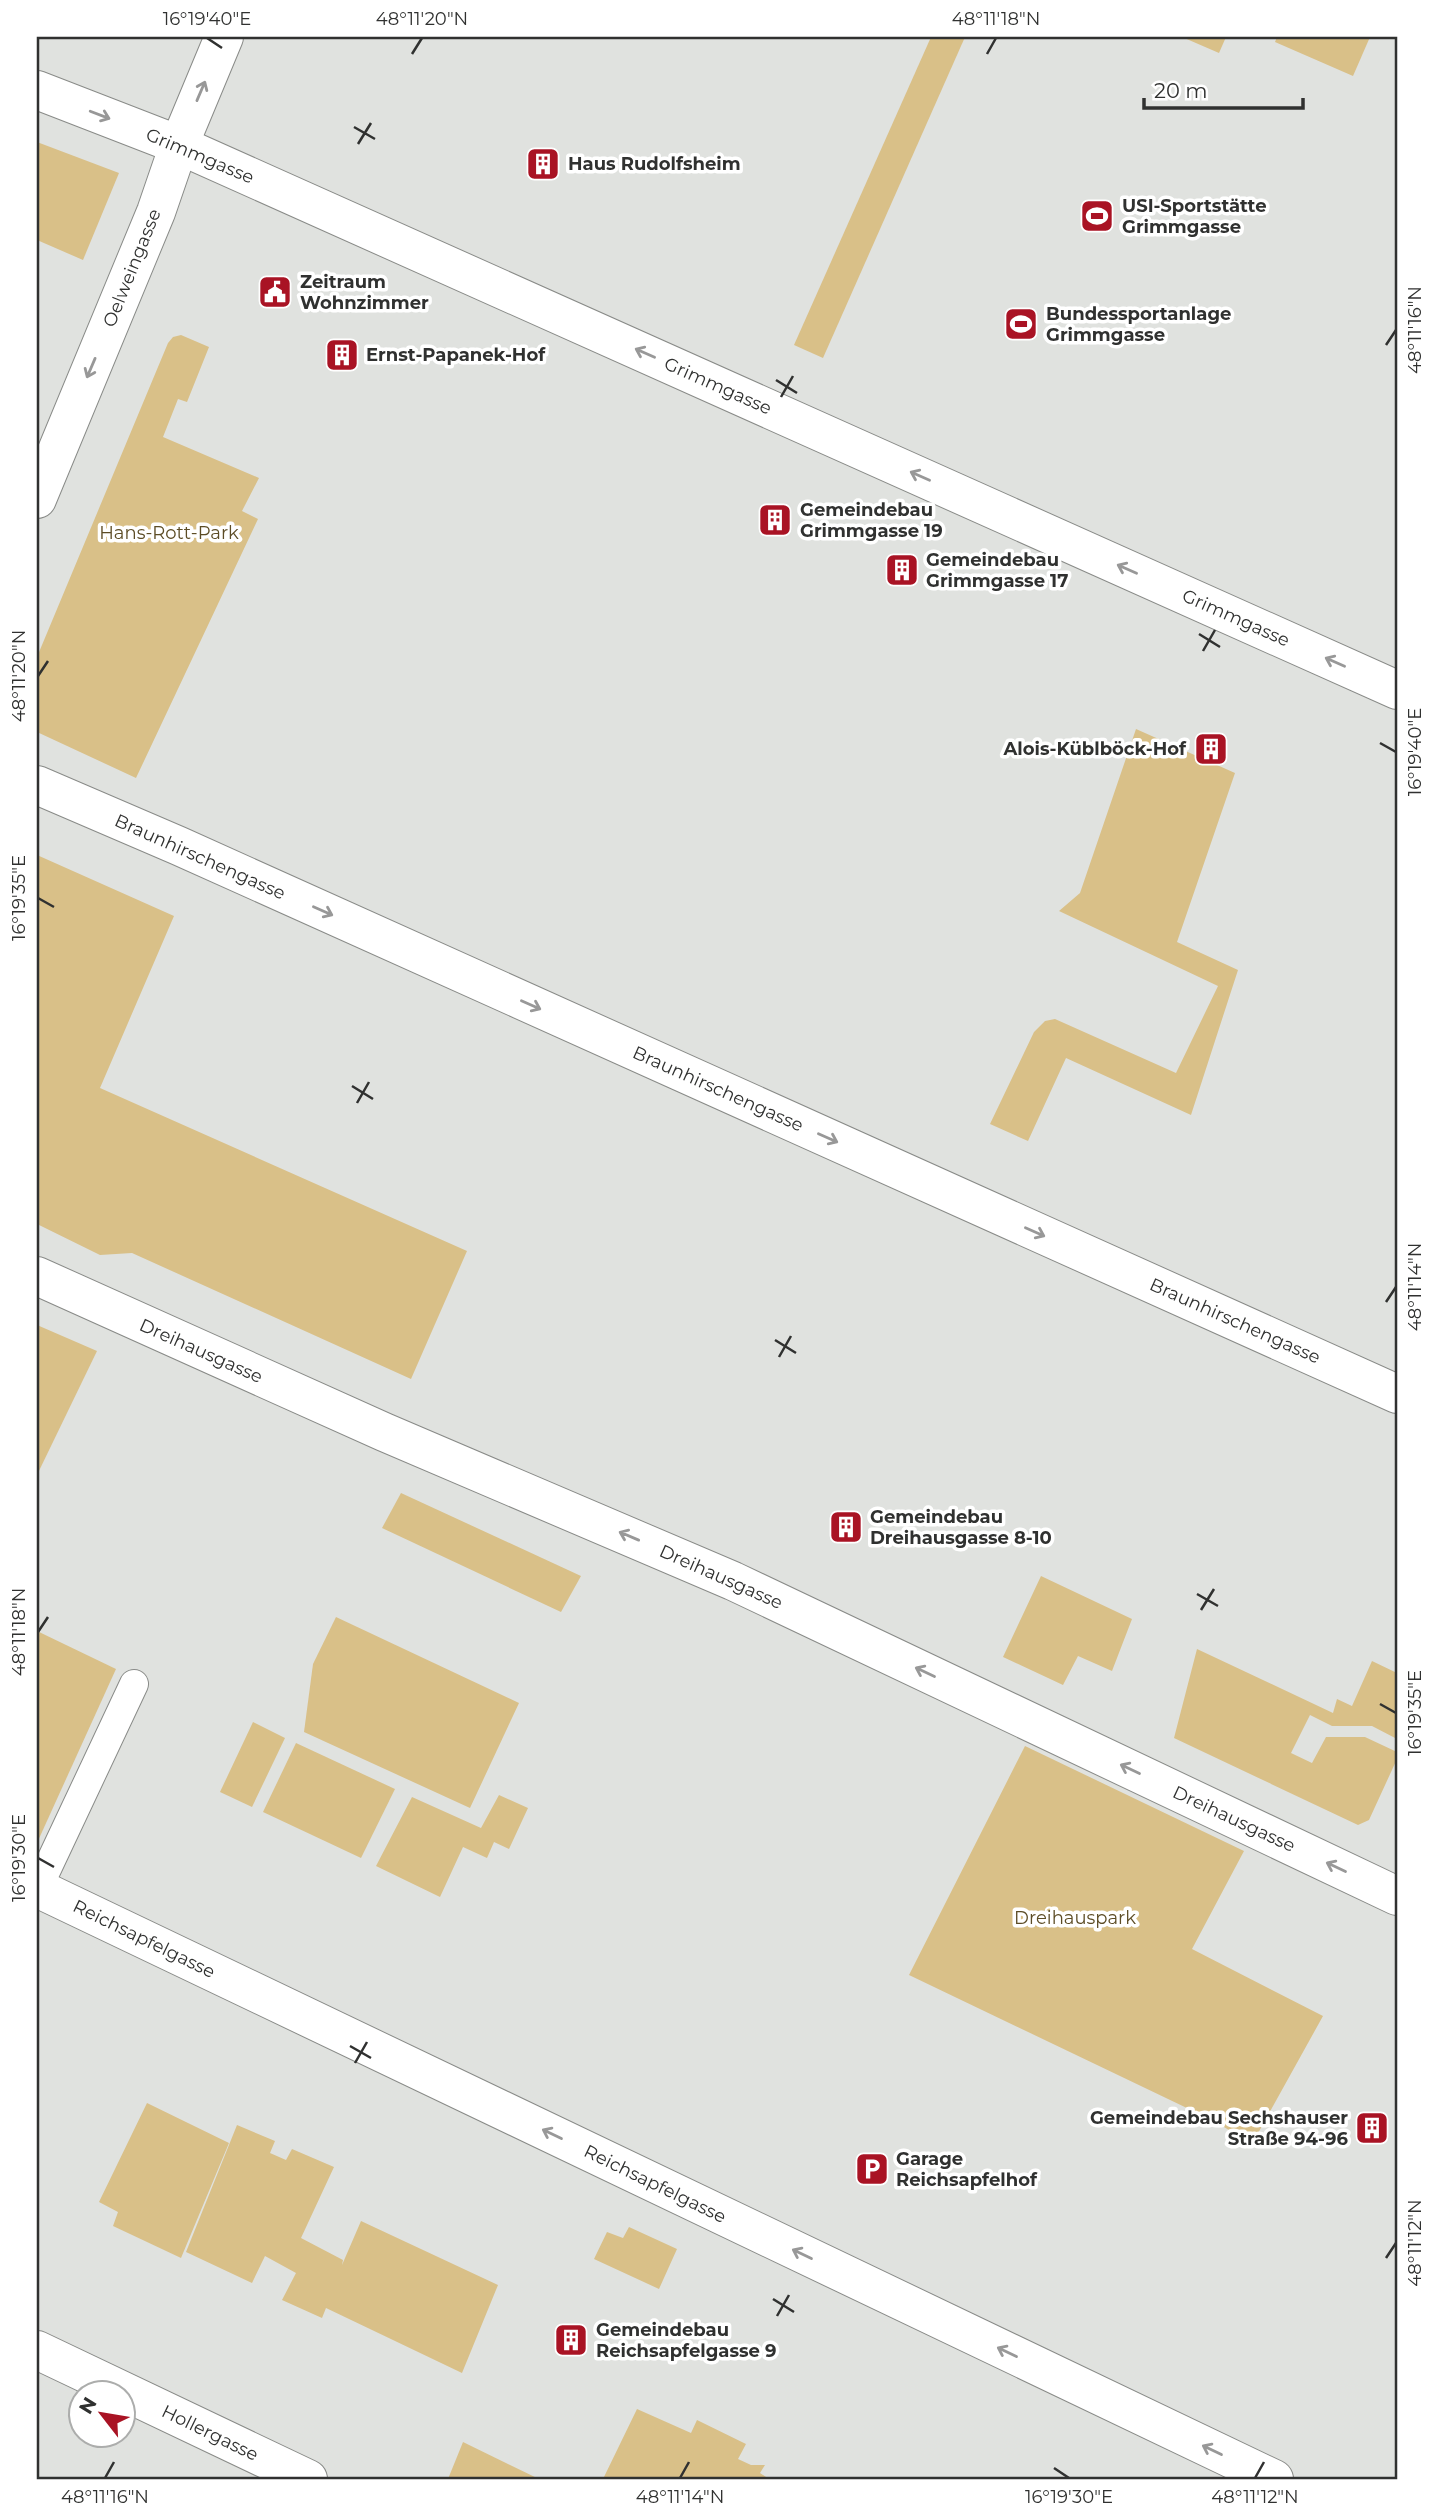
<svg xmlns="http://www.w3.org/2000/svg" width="1434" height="2516" font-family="Montserrat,sans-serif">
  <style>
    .green { fill: #d9c088 }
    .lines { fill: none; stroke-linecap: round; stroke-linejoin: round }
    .lane-casing { stroke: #898b88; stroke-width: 30 }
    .street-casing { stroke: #898b88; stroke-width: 40 }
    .lane { stroke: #fff; stroke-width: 28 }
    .street { stroke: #fff; stroke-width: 38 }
    .oneway { stroke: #989898 }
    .ticks { fill: none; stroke: #303130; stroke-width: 2.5 }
    .labels { text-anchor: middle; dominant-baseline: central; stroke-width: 7; stroke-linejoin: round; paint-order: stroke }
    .street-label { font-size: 18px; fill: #303130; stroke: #fff }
    .poi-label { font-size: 18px; font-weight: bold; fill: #303130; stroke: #fff; text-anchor: start }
    .park-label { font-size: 18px; fill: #5c4c25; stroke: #fff }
    .neatline { fill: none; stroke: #303130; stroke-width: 2.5 }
    .ticks-label { font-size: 18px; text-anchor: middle; fill: #303130 }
  </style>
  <rect width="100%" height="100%" fill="#e0e2df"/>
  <g class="green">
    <path d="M931 37H965L823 358 794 345Z"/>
    <path d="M1182 37H1226L1219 53Z"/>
    <path d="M1277 37H1370L1353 76 1275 42Z"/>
    <path d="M37 142 119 173 83 260 37 240Z"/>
    <path d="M181 335 209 347 187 402 178 399 163 437 259 478 242 511 258 519 136 778 37 732V657L168 343 173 337Z"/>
    <path d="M1136 729 1235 773 1177 942 1238 970 1191 1115 1066 1058 1028 1141 990 1124 1034 1032 1045 1021 1055 1019 1176 1073 1218 986 1059 911 1080 893Z"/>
    <path d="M37 855 174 916 100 1088 467 1251 411 1379 132 1253 100 1255 37 1224Z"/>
    <path d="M37 1325 97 1351 37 1475Z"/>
    <path d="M401 1493 581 1576 561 1612 382 1528Z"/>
    <path d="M1041 1576 1132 1619 1112 1671 1078 1656 1063 1685 1003 1657Z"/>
    <path d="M336 1617 519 1703 470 1808 304 1732 313 1664Z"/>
    <path d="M37 1631 116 1669 37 1843Z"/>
    <path d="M1197 1649 1333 1713 1337 1699 1352 1706 1372 1661 1397 1673V1739L1372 1726H1332L1310 1715 1291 1753 1312 1763 1326 1737H1365L1397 1752V1759L1369 1820 1358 1825 1174 1738Z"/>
    <path d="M253 1722 285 1738 252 1807 220 1792Z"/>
    <path d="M296 1743 395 1789 361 1858 263 1812Z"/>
    <path d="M1025 1746 1244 1851 1192 1949 1323 2016 1252 2144 1214 2121 909 1975Z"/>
    <path d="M499 1795 528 1808 509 1849 494 1842 487 1858 463 1847 440 1897 376 1866 412 1797 481 1828Z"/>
    <path d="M147 2103 229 2143 181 2258 113 2226 118 2212 99 2202Z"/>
    <path d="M237 2125 275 2141 270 2153 286 2160 292 2149 334 2167 301 2238 343 2260 342 2265 361 2221 498 2285 462 2373 326 2308 322 2318 282 2300 296 2273 265 2256 252 2283 186 2252Z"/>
    <path d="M629 2227 677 2249 659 2289 594 2259 607 2232 623 2238Z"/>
    <path d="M637 2409 691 2433 697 2420 746 2444 738 2459 751 2465H765L760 2473 769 2479H603Z"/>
    <path d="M463 2442 539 2479H448Z"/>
  </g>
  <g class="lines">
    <defs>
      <path id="lane" d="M38 1888 134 1684"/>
      <g id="street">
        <path d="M37 90 179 145 1397 690"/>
        <path d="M37 499 156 212 179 145 224 37"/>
        <path d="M37 785 179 846 1397 1394"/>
        <path d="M37 1276 384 1432 733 1581 1397 1896"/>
        <path d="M37 1888 1274 2479"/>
        <path d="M37 2350 308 2479"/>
      </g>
    </defs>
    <use href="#lane" class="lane-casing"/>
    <use href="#street" class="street-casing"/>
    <use href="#lane" class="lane"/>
    <use href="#street" class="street"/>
  </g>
  <defs><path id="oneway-shaft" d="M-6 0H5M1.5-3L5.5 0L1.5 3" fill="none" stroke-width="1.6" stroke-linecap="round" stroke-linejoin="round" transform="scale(1.75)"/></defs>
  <g class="oneway">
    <use href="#oneway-shaft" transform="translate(201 91) rotate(-67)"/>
    <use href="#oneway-shaft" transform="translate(100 115) rotate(21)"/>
    <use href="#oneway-shaft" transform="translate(645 353) rotate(-156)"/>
    <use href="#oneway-shaft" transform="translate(91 368) rotate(113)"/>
    <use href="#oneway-shaft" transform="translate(920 476) rotate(-156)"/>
    <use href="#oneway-shaft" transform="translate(1127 569) rotate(-156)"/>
    <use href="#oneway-shaft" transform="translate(1335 662) rotate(-156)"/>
    <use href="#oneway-shaft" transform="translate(323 911) rotate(24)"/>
    <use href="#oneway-shaft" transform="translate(531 1005) rotate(24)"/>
    <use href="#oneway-shaft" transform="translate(828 1138) rotate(24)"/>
    <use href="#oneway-shaft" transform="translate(1035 1232) rotate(24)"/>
    <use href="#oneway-shaft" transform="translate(629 1536) rotate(-157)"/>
    <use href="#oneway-shaft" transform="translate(925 1672) rotate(-155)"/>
    <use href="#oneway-shaft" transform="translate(1130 1769) rotate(-155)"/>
    <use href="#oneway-shaft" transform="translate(1336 1867) rotate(-155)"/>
    <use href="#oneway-shaft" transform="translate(552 2134) rotate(-154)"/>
    <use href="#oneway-shaft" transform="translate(802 2254) rotate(-154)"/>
    <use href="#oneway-shaft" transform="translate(1007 2352) rotate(-154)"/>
    <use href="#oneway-shaft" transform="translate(1212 2450) rotate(-154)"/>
  </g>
  <path class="ticks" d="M207 38 222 48M412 54 422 38M987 54 996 38M354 127 375 139M358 144 371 123M1386 345 1396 330M776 380 797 393M781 397 793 376M1199 634 1220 647M1203 651 1215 630M38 676 48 661M1380 743 1396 752M38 898 54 907M352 1086 373 1099M357 1103 369 1082M1386 1302 1396 1287M775 1340 796 1353M779 1357 791 1336M1197 1594 1218 1606M1201 1610 1214 1589M38 1632 48 1617M1380 1704 1396 1713M38 1858 54 1867M350 2046 371 2058M355 2063 367 2042M1386 2258 1396 2243M773 2299 794 2312M777 2316 789 2295M1054 2468 1069 2478M105 2478 114 2462M680 2478 689 2462M1255 2478 1264 2462"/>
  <defs>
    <symbol id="building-square" viewBox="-11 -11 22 22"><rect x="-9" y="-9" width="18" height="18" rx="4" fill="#a91324" stroke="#fff"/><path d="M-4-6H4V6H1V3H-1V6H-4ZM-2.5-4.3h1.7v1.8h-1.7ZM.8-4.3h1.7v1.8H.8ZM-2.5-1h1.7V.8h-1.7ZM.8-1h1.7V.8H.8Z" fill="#fff"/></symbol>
    <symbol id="stadium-square" viewBox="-11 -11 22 22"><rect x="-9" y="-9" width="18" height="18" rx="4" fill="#a91324" stroke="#fff"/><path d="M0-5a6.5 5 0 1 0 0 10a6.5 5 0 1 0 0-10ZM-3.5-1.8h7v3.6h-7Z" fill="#fff"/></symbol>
    <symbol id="civic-square" viewBox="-11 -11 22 22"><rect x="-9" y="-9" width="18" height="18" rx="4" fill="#a91324" stroke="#fff"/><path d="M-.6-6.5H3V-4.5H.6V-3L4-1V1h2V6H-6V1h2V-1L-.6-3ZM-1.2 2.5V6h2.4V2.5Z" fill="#fff"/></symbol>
    <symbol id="parking-square" viewBox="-11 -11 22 22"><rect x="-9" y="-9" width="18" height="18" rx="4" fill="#a91324" stroke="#fff"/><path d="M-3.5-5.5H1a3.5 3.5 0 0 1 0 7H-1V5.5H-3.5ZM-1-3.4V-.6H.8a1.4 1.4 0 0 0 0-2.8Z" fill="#fff"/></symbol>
  </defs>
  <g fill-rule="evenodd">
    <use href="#building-square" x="524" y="145" width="38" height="38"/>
    <use href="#stadium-square" x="1078" y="197" width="38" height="38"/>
    <use href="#civic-square" x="256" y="273" width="38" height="38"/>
    <use href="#stadium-square" x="1002" y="305" width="38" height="38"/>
    <use href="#building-square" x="323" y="336" width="38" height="38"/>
    <use href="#building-square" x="756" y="501" width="38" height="38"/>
    <use href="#building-square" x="883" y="551" width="38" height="38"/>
    <use href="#building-square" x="1192" y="730" width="38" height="38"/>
    <use href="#building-square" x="827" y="1508" width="38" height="38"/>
    <use href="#building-square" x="1353" y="2109" width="38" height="38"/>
    <use href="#parking-square" x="853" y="2150" width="38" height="38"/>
    <use href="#building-square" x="552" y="2321" width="38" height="38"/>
  </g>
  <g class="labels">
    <g class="street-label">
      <text transform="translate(200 156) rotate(23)">Grimmgasse</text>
      <text transform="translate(132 268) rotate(-68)">Oelweingasse</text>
      <text transform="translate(718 386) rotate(24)">Grimmgasse</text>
      <text transform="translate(1236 618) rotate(24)">Grimmgasse</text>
      <text transform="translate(200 857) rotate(24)">Braunhirschengasse</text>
      <text transform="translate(718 1089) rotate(24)">Braunhirschengasse</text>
      <text transform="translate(1235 1321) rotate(24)">Braunhirschengasse</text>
      <text transform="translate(201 1351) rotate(24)">Dreihausgasse</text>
      <text transform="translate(721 1577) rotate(24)">Dreihausgasse</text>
      <text transform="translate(1234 1819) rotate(25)">Dreihausgasse</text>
      <text transform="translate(144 1939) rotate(26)">Reichsapfelgasse</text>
      <text transform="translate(655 2184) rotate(26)">Reichsapfelgasse</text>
      <text transform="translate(210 2433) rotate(26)">Hollergasse</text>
    </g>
    <g class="poi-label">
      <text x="568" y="164">Haus Rudolfsheim</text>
      <text x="1122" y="206">USI-Sportstätte<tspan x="1122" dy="21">Grimmgasse</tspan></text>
      <text x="300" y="282">Zeitraum<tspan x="300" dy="21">Wohnzimmer</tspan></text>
      <text x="1046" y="314">Bundessportanlage<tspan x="1046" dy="21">Grimmgasse</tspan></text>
      <text x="366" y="355">Ernst-Papanek-Hof</text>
      <text x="800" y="510">Gemeindebau<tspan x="800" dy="21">Grimmgasse 19</tspan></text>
      <text x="926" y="560">Gemeindebau<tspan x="926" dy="21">Grimmgasse 17</tspan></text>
      <text x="1186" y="749" text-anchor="end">Alois-Küblböck-Hof</text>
      <text x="870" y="1517">Gemeindebau<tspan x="870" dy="21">Dreihausgasse 8-10</tspan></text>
      <text x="1348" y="2118" text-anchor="end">Gemeindebau Sechshauser<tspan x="1348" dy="21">Straße 94-96</tspan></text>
      <text x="896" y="2159">Garage<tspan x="896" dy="21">Reichsapfelhof</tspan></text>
      <text x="596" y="2330">Gemeindebau<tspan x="596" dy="21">Reichsapfelgasse 9</tspan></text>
    </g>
    <g class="park-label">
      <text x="169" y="533">Hans-Rott-Park</text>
      <text x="1075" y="1918">Dreihauspark</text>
    </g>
  </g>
  <rect width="1434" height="2516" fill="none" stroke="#ffffff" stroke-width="77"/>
  <g transform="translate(102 2414) rotate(301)"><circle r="33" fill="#ffffff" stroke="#acadac" stroke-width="2"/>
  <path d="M0-5L12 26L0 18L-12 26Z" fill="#a91324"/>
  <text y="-10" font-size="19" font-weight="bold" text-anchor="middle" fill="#303130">N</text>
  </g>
  <path d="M1144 98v10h159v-10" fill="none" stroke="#303130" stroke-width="3.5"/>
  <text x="1154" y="98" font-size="21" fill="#303130" stroke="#ffffff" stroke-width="5" paint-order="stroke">20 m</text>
  <rect x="38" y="38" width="1358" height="2440" class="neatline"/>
  <g class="ticks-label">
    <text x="207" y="25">16°19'40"E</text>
    <text x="422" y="25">48°11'20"N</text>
    <text x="996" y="25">48°11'18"N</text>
    <text transform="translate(1415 330) rotate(-90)" y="6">48°11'16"N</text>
    <text transform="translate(19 676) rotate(-90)" y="6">48°11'20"N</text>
    <text transform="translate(1415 752) rotate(-90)" y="6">16°19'40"E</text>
    <text transform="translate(19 898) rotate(-90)" y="6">16°19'35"E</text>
    <text transform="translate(1415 1287) rotate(-90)" y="6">48°11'14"N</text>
    <text transform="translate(19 1632) rotate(-90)" y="6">48°11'18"N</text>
    <text transform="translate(1415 1713) rotate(-90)" y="6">16°19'35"E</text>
    <text transform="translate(19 1858) rotate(-90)" y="6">16°19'30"E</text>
    <text transform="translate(1415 2243) rotate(-90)" y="6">48°11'12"N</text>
    <text x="105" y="2503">48°11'16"N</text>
    <text x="680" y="2503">48°11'14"N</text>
    <text x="1069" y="2503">16°19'30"E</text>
    <text x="1255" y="2503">48°11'12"N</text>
  </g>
</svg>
